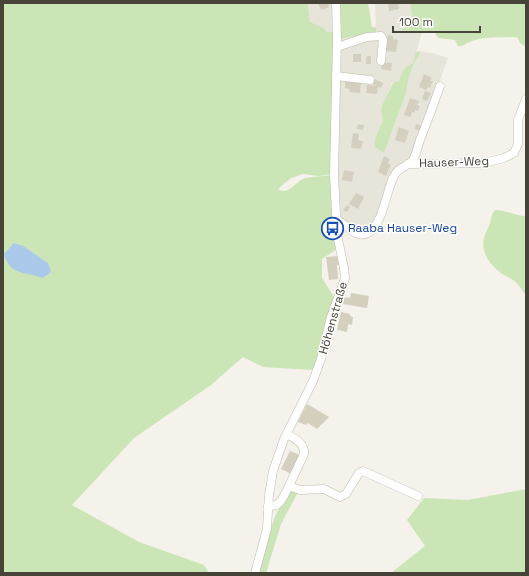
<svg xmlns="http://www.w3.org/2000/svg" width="529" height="576" font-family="'Space Grotesk',sans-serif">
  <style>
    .residential { fill: #e7e4d9 }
    .green { fill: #cbe5b6 }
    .water { fill: #abcaeb }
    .building { fill: #d5cfc0 }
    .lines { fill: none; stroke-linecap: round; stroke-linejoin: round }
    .minor-casing { stroke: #bfbaad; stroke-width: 9 }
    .minor { stroke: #fff; stroke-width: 8 }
    .labels { text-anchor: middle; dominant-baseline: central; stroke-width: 3; stroke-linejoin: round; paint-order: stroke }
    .street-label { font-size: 12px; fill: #474339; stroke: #fff }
    .transit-label { font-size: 12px; fill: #164399; stroke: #fff; text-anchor: start }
  </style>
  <rect width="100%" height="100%" fill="#f4f2ea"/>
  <g class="residential">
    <path d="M308 3H334V32H327L324 28 310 22Z"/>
    <path d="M375 3H410L414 26 405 27 411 32H422L413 64 408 66 400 80 392 83 382 105 381 110 384 121 381 127 384 153 406 93V87L411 72 417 56 420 54 419 51 432 53 448 58 411 159 408 158 369 230 359 232 342 219 340 213 336 174 339 39 376 32Z"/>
  </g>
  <g class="green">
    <path d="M3 3H308L310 22 324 28 327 32H334L332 174 319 176 303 174 291 178 278 189C289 196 295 182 303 179 307 177 326 176 332 175L337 249 322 259V278L334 297 318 359 313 370 263 367 243 357 211 385 134 438 72 505 139 542 204 565 209 573H3Z"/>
    <path d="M338 3H368L372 27H376V32L339 39Z"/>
    <path d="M410 3H526V47L520 43 517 37C500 38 477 35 462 46H458L455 40 438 38 434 31 422 32 400 30 405 27 414 26Z"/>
    <path d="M419 51 420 54C414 59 406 85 406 93L384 153 375 147C373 138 380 129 383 121L381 110 382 105 393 83 400 80C400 73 406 66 413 63L416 52Z"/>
    <path d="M495 210C506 210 515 216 526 216V296C523 292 520 287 517 283 512 278 506 277 501 273 485 261 478 246 488 228 492 222 490 215 495 210Z"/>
    <path d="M290 488 298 492 281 524 266 573H258L270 529 271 528 276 514Z"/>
    <path d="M526 489V573H391L425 546 407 520 424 498 468 500Z"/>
  </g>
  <path class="water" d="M14 243 23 246 48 263 51 271 49 274 42 278C25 271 10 276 4 254Z"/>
  <g class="building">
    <path d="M318 3H328L329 7 321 10Z"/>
    <path d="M388 3H398L399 9 389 11Z"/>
    <path d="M388 35 393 36V39L398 40 396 52 386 51Z"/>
    <rect x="353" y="54" width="8" height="8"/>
    <path d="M367 56H371V64H366Z"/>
    <path d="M382 62 392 63 391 71 381 69Z"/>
    <path d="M424 74 432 78 430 81H433L430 88 428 87 426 90 419 87Z"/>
    <path d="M372 78 383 83 381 88 370 83Z"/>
    <path d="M345 81 361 83 360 93 349 92 350 89 345 88Z"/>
    <path d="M367 85 378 86 377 94 366 93Z"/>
    <path d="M425 91 431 93 427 101 422 99Z"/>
    <path d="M410 98 419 101 417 105 420 106 418 111 415 110V113L412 112 411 117 404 115Z"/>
    <path d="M358 124 364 125 363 130 357 129Z"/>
    <path d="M416 124 422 126 420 131 415 129Z"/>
    <path d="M399 127 409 131 405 143 395 140Z"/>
    <path d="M353 133 359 134 358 140 363 141 361 149 351 148Z"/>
    <path d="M384 156 390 159 388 163 391 165 386 176 378 172Z"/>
    <path d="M344 170 354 172 352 182 342 180Z"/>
    <path d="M356 193 364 197 358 209 349 204Z"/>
    <path d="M347 205 350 207 347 212 343 210Z"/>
    <path d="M339 256 340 265H337L338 279 329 280 326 257Z"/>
    <path d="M351 293 369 296 367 308 343 304 344 297 350 298Z"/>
    <path d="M341 312 350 314V316L353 317 352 325 348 324 347 332 337 330Z"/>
    <path d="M307 404 329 417 317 429 308 423 306 425 298 422Z"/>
    <path d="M290 451 302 456 293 475 281 469Z"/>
  </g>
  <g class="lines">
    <defs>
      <g id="minor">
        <path d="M337 47 367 37 381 36 383 40 381 61"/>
        <path d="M336 76 370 80"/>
        <path d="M408 164 484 163 504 158 514 153 518 144V120L526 99"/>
        <path d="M336 220C347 223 355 240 368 233 381 228 387 191 393 178 398 166 408 167 413 160 416 155 418 146 420 140 427 122 434 104 440 86"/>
        <path d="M287 434C295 439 305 443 304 454L289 486"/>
        <path d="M268 506C282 507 283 496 289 486L300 490 324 489 340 497 346 494 359 473 363 471 418 496"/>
        <path d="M255 573 267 529 269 495 273 471 284 439 313 381 321 359 331 317 345 278 344 268 337 234 334 174 337 39 336 3"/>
      </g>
    </defs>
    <use href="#minor" class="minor-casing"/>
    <use href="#minor" class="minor"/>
  </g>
  <defs>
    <symbol id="bus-ring" viewBox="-11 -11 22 22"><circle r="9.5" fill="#fff" stroke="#1a4fb4" stroke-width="1.5"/><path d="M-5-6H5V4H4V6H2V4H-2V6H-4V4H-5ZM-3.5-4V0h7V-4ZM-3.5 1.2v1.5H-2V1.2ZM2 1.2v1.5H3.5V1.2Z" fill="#1a4fb4"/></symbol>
  </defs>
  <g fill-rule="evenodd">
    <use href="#bus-ring" x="320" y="216" width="25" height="25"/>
  </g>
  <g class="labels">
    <g class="street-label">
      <text transform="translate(454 162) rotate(-2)">Hauser-Weg</text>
      <text transform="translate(333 318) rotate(-74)">Höhenstraße</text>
    </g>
    <g class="transit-label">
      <text x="348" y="228">Raaba Hauser-Weg</text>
    </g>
  </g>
  <rect width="529" height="576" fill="none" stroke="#474339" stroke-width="8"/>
  <path d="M393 26v6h87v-6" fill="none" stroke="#474339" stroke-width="2"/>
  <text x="399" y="26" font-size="12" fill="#474339" stroke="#ffffff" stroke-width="3" paint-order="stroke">100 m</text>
</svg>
